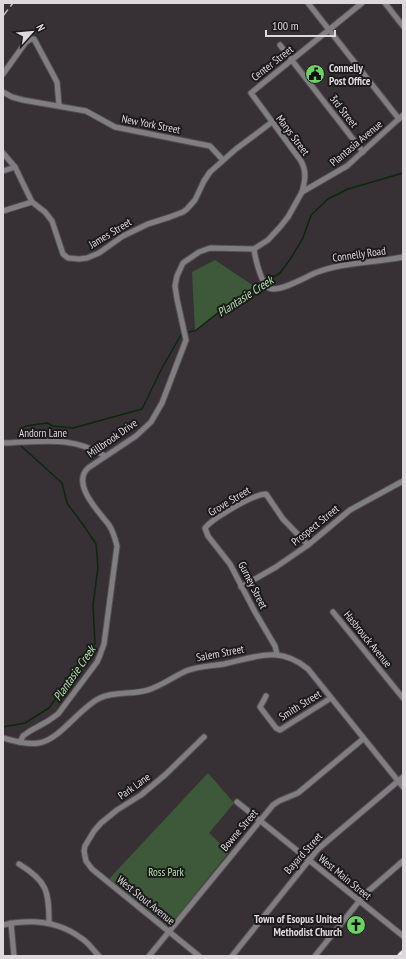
<svg xmlns="http://www.w3.org/2000/svg" width="406" height="959" font-family="'PT Sans Narrow',sans-serif">
  <style>
    .green { fill: #3d593a }
    .lines { fill: none; stroke-linecap: round; stroke-linejoin: round }
    .stream { stroke: #0c280b; stroke-width: 1.5 }
    .minor-casing { stroke: #554f54; stroke-width: 7 }
    .highway-casing { stroke: #554f54; stroke-width: 9 }
    .minor { stroke: #817e81; stroke-width: 5 }
    .highway { stroke: #eee5ec; stroke-width: 7 }
    .rail { stroke: #c1bdc0; stroke-width: 1.5; stroke-dasharray: 8 4; stroke-linecap: butt }
    .labels { text-anchor: middle; dominant-baseline: central; stroke-width: 4; stroke-linejoin: round; paint-order: stroke }
    .street-label { font-size: 11px; fill: #dcd8db; stroke: #1d1a1c }
    .poi-label { font-size: 11px; font-weight: bold; fill: #dcd8db; stroke: #1d1a1c; text-anchor: start }
    .park-label { font-size: 11px; fill: #ade0a8; stroke: #1d1a1c }
    .water-label { font-size: 12px; font-style: italic; fill: #ade0a8; stroke: #1d1a1c }
  </style>
  <rect width="100%" height="100%" fill="#373136"/>
  <g class="green">
    <path d="M215 260 255 287 234 300 195 331 192 272Z"/>
    <path d="M208 773 234 803 209 833 229 852 172 923 166 925 109 879Z"/>
  </g>
  <g class="lines">
    <g class="stream">
      <path d="M189 332 195 331 234 300 280 273 291 258 303 238 311 215 328 199 348 189 403 173"/>
      <path d="M18 439V434L20 430 26 426 47 423 53 426 73 428 142 409 162 368 181 335"/>
      <path d="M3 727 25 723 49 708 95 644 93 605 98 567 96 544 84 526 67 503 62 483 21 446"/>
    </g>
    <defs>
      <g id="minor">
        <path d="M308 3 399 119"/>
        <path d="M385 3 403 26"/>
        <path d="M280 45 363 152"/>
        <path d="M3 74 26 42 31 39H34L57 82 59 105"/>
        <path d="M3 92 12 97 23 100 86 111 115 127 210 146 223 160"/>
        <path d="M3 153 15 167 32 202 45 212 52 221 63 254 68 258 79 259 87 258 99 253 123 236 148 224 170 217 183 212 187 209 195 200 204 181 210 172 236 149 272 122"/>
        <path d="M3 171 15 167"/>
        <path d="M302 192C305 181 307 172 301 161L251 93 362 3"/>
        <path d="M3 211 32 202"/>
        <path d="M254 249C255 257 261 284 269 288 278 293 306 277 315 273 343 262 374 263 403 257"/>
        <path d="M3 443C41 442 71 435 105 456"/>
        <path d="M241 587 276 567 308 545 350 510 403 481"/>
        <path d="M333 612 403 698"/>
        <path d="M277 654 275 646 255 612 230 564 208 536 205 528C213 518 254 494 266 494L283 519 308 545"/>
        <path d="M266 696 260 707 276 728 280 730 331 698"/>
        <path d="M3 738C14 741 27 745 39 743 61 739 79 708 100 698 115 691 132 695 148 690 161 686 173 677 186 671 198 666 212 666 224 664 257 657 279 645 308 669L403 787"/>
        <path d="M20 742 23 736 30 731 48 721 58 714 97 662 100 655 104 644 117 546C115 538 113 531 109 525 99 512 71 484 88 468L136 436 151 422 162 403 186 340 177 299 175 286 177 276 183 263 199 252 210 248 254 249 268 240 280 227 288 217 302 192 347 166 403 115"/>
        <path d="M237 802 403 936"/>
        <path d="M19 864C47 881 49 891 49 923"/>
        <path d="M11 923 14 956"/>
        <path d="M3 925C30 919 58 921 81 938 88 942 93 950 99 956"/>
        <path d="M149 956 273 805 279 801 298 793 363 739"/>
        <path d="M199 956 92 869 86 861 84 851 85 846 94 831 101 823 117 810 141 795 165 775 204 737"/>
        <path d="M232 956 318 849 403 777"/>
        <path d="M315 956 365 894 403 861"/>
      </g>
      <path id="highway" d="M401 956 403 954"/>
    </defs>
    <use href="#minor" class="minor-casing"/>
    <use href="#highway" class="highway-casing"/>
    <use href="#minor" class="minor"/>
    <use href="#highway" class="highway"/>
    <path class="rail" d="M3 16 13 3"/>
  </g>
  <defs>
    <symbol id="civic-disc" viewBox="-11 -11 22 22"><circle r="9.5" fill="#6ad364" stroke="#1d1a1c"/><path d="M-.6-6.5H3V-4.5H.6V-3L4-1V1h2V6H-6V1h2V-1L-.6-3ZM-1.2 2.5V6h2.4V2.5Z" fill="#111"/></symbol>
    <symbol id="church-disc" viewBox="-11 -11 22 22"><circle r="9.5" fill="#6ad364" stroke="#1d1a1c"/><path d="M-1.2-6h2.4v3.5h3.3v2.4h-3.3V6h-2.4V-.1h-3.3v-2.4h3.3Z" fill="#111"/></symbol>
  </defs>
  <g fill-rule="evenodd">
    <use href="#civic-disc" x="304" y="63" width="22" height="22"/>
    <use href="#church-disc" x="345" y="914" width="22" height="22"/>
  </g>
  <g class="labels">
    <g class="street-label">
      <text transform="translate(272 63) rotate(-38)">Center Street</text>
      <text transform="translate(344 111) rotate(52)">3rd Street</text>
      <text transform="translate(151 124) rotate(11)">New York Street</text>
      <text transform="translate(293 135) rotate(53)">Marys Street</text>
      <text transform="translate(356 143) rotate(-40)">Plantasia Avenue</text>
      <text transform="translate(110 233) rotate(-31)">James Street</text>
      <text transform="translate(359 254) rotate(-8)">Connelly Road</text>
      <text x="43" y="433">Andorn Lane</text>
      <text transform="translate(112 438) rotate(-35)">Millbrook Drive</text>
      <text transform="translate(229 501) rotate(-31)">Grove Street</text>
      <text transform="translate(315 525) rotate(-39)">Prospect Street</text>
      <text transform="translate(253 585) rotate(63)">Gurney Street</text>
      <text transform="translate(368 639) rotate(51)">Hasbrouck Avenue</text>
      <text transform="translate(220 653) rotate(-11)">Salem Street</text>
      <text transform="translate(300 705) rotate(-32)">Smith Street</text>
      <text transform="translate(134 786) rotate(-36)">Park Lane</text>
      <text transform="translate(239 830) rotate(-50)">Bowne Street</text>
      <text transform="translate(303 853) rotate(-48)">Bayard Street</text>
      <text transform="translate(345 877) rotate(39)">West Main Street</text>
      <text transform="translate(146 900) rotate(39)">West Stout Avenue</text>
    </g>
    <g class="poi-label">
      <text x="329" y="68">Connelly<tspan x="329" dy="13">Post Office</tspan></text>
      <text x="342" y="919" text-anchor="end">Town of Esopus United<tspan x="342" dy="13">Methodist Church</tspan></text>
    </g>
    <g class="park-label">
      <text x="166" y="872">Ross Park</text>
    </g>
    <g class="water-label">
      <text transform="translate(245 296) rotate(-33)">Plantasie Creek</text>
      <text transform="translate(74 673) rotate(-55)">Plantasie Creek</text>
    </g>
  </g>
  <rect width="406" height="959" fill="none" stroke="#dcd8db" stroke-width="8"/>
  <g transform="translate(32 32) rotate(63)" stroke="#1d1a1c" stroke-width="3" paint-order="stroke">
  <path d="M0-3L7 15L0 10L-7 15Z" fill="#dcd8db"/>
  <text y="-6" font-size="11" font-weight="bold" text-anchor="middle" fill="#dcd8db">N</text>
  </g>
  <path d="M266 30v6h69v-6" fill="none" stroke="#dcd8db" stroke-width="2"/>
  <text x="272" y="30" font-size="12" fill="#dcd8db" stroke="#1d1a1c" stroke-width="3" paint-order="stroke">100 m</text>
</svg>
